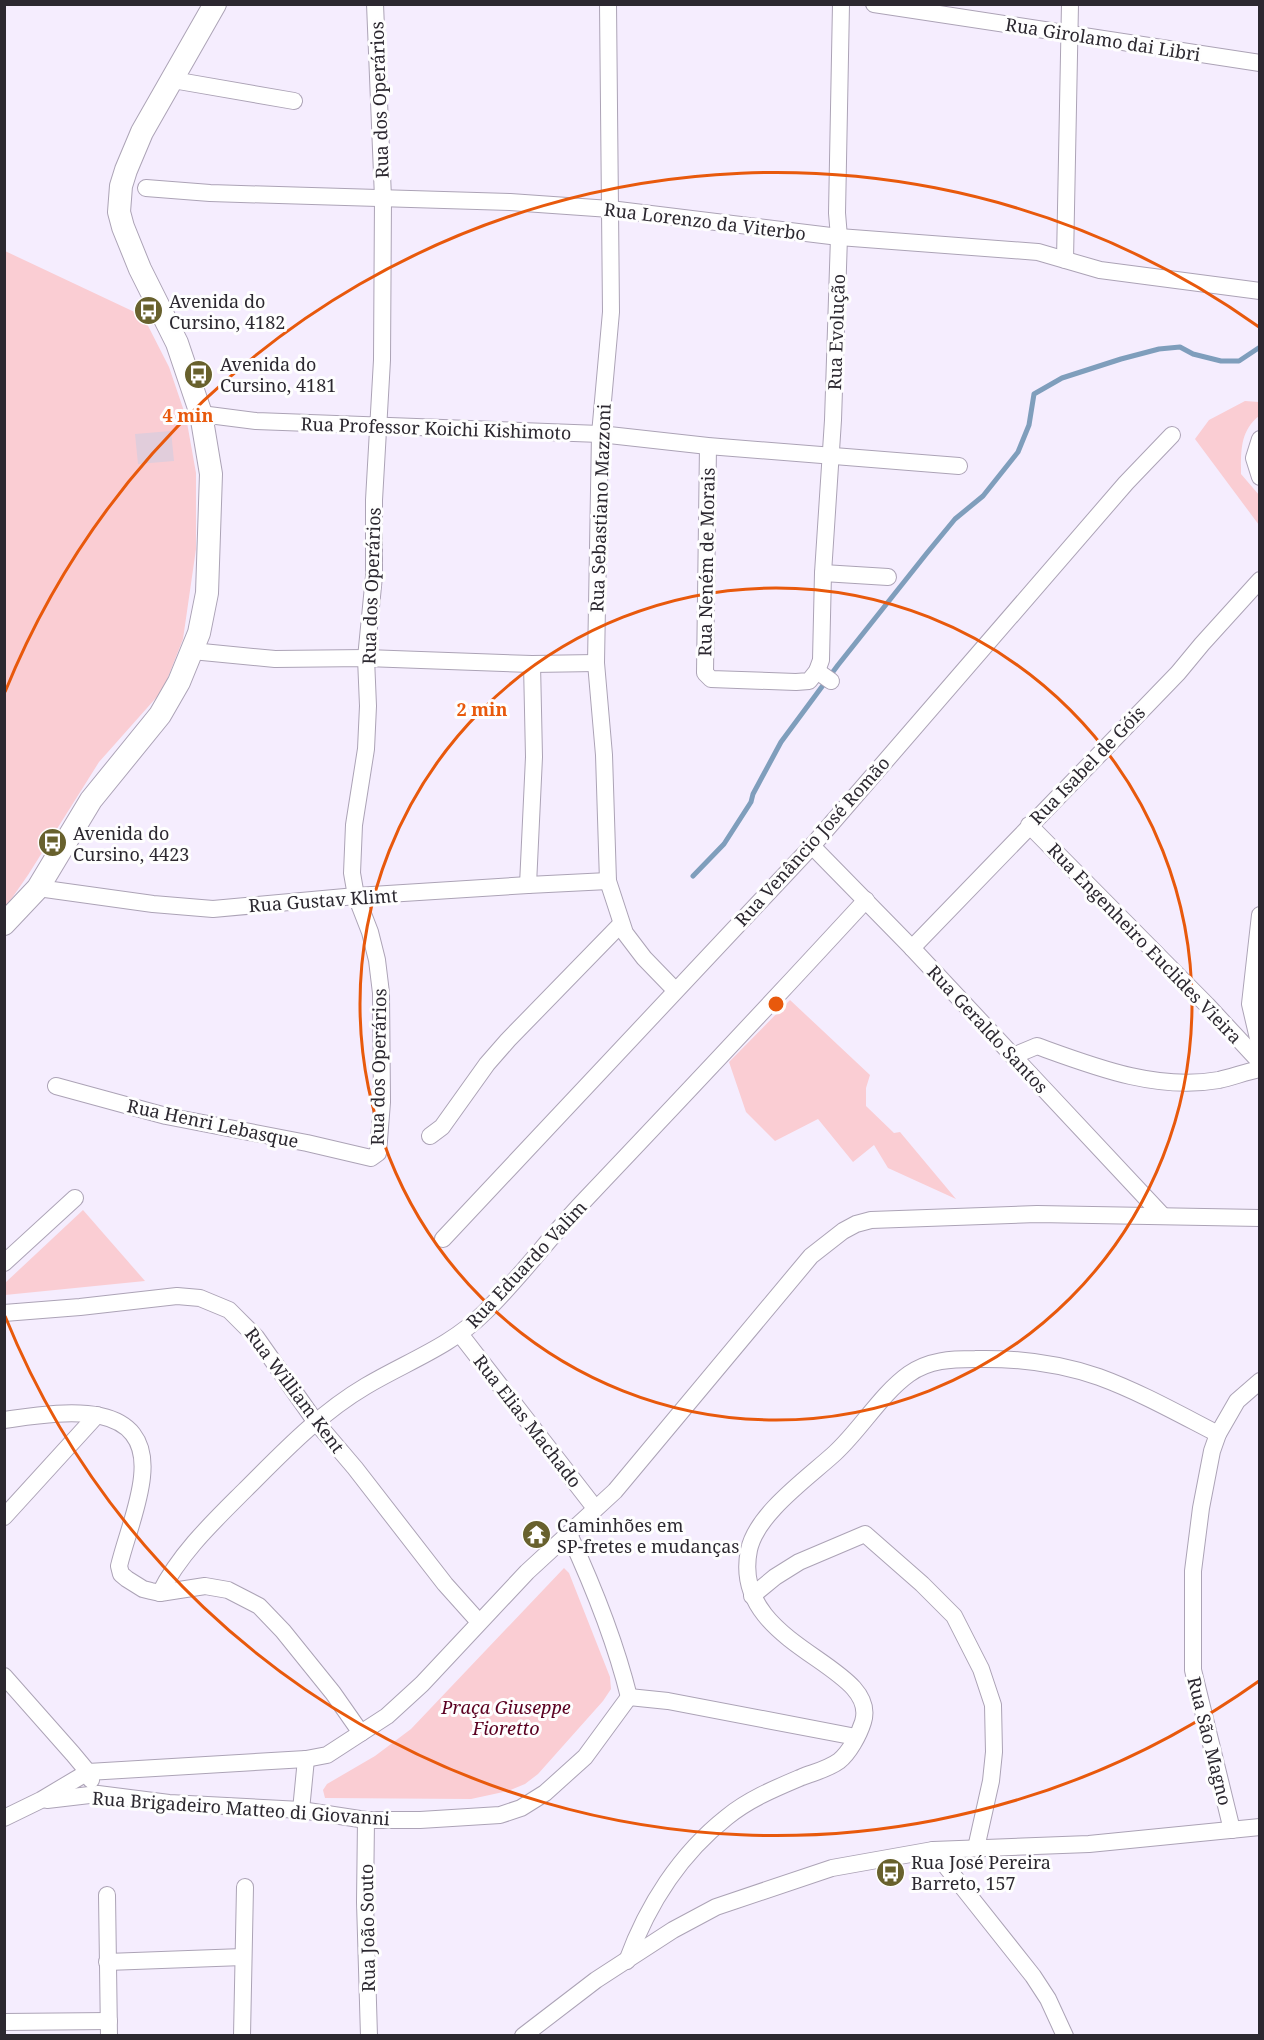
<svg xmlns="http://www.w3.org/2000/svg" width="1264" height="2040" font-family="'Noto Serif',serif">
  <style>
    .green { fill: #facdd3 }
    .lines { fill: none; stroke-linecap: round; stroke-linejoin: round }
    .stream { stroke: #7f9ebc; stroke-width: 5 }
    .building { fill: #e1cddb }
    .minor-casing { stroke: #aca3b6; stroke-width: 18 }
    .secondary-casing { stroke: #aca3b6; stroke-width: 24 }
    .minor { stroke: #fff; stroke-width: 16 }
    .secondary { stroke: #fff; stroke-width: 22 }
    .ring { fill: none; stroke: #e8590c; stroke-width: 3 }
    .labels { text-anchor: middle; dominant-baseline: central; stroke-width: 6; stroke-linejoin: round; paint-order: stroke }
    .street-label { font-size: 18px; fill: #2c2830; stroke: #fefefe }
    .poi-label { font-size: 18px; fill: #2c2830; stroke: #fefefe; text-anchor: start }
    .park-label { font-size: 18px; font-style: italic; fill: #5a0021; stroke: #fefefe }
    .centre { fill: #e8590c; stroke: #fefefe; stroke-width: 3 }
    .ring-label { font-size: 18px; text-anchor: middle; font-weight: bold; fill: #e8590c; stroke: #fefefe; stroke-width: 6; stroke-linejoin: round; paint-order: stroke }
  </style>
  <rect width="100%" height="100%" fill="#f5edfe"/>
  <g class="green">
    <path d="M5 251 143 316 169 367 186 417 196 473V549L183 639 163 690 99 762 28 875 5 908Z"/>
    <path d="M1245 401 1259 402V416C1240 431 1241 451 1241 474L1259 495V525L1195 439 1209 420Z"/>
    <path d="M790 1000 870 1075 866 1088V1106L894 1133 900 1132 956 1199 888 1168 874 1145 853 1162 818 1119 775 1141 746 1112 729 1062Z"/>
    <path d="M83 1210 145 1281 5 1295V1283Z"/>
    <path d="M564 1568 569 1573 610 1677 611 1689 603 1701 538 1774 525 1784 508 1791 471 1799 325 1798 323 1790 327 1784 375 1756 411 1729Z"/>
  </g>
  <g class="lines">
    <path class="stream" d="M693 876 724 844 751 802 753 794 781 742 838 665 927 553 955 519 983 496 1018 452 1029 425 1034 394 1062 378 1121 359 1159 349 1180 347 1193 354 1221 361H1239L1260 347"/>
  </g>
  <path class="building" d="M171 431 174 461 138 464 135 434Z"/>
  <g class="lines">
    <defs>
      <g id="minor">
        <path d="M608 4 611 312 600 434 596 663 604 755 608 881 625 933 644 958 675 990"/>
        <path d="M874 4 1260 63"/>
        <path d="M173 80 294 101"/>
        <path d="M146 188 210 193 510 202 610 209 839 237 1038 252 1100 270 1260 291"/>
        <path d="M1065 260 1070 4"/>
        <path d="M201 414 256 421 600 434 708 446 959 466"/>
        <path d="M1260 439 1254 458 1260 477"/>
        <path d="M708 446 705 673 711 679 796 682 809 681 817 671 821 660 823 573 833 420 839 237 837 213 841 4"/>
        <path d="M823 573 888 577"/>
        <path d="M192 651 275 659 366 658 532 664 596 663"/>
        <path d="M817 671 831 681"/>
        <path d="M1029 825 1207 1005 1260 1062"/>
        <path d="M812 846 912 948 1162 1215"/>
        <path d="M528 885 534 757 532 664"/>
        <path d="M38 888 153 904 213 909 356 896 528 885 608 881"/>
        <path d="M1260 915 1250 1004 1260 1047"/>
        <path d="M912 948 1178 673 1202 644 1260 580"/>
        <path d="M1013 1056 1037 1046C1095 1067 1156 1091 1219 1080 1232 1077 1246 1072 1260 1069"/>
        <path d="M56 1086 166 1116 307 1143 371 1158 378 1153 382 1102 381 993 377 960 370 932 356 896 352 873 354 825 366 749 368 706 366 658 374 576V500L382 360 383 198 375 4"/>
        <path d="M430 1136 442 1127 487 1064 508 1040 621 924"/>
        <path d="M443 1239 812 846 1126 483 1172 435"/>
        <path d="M4 1263 75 1198"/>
        <path d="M4 1313 80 1307 177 1296 200 1298 229 1310 256 1337 315 1421 355 1468 445 1584 479 1622"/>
        <path d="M460 1334 595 1508"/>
        <path d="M4 1420C56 1413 151 1395 142 1477 139 1507 126 1537 119 1566L121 1574 127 1579 143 1589 151 1591 160 1593 205 1586 228 1590 259 1606 283 1631 333 1693 361 1733"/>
        <path d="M4 1517 97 1415"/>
        <path d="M569 1534C594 1588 615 1640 629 1697"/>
        <path d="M160 1593C180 1553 213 1522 245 1490 283 1452 320 1413 366 1386 408 1361 450 1347 485 1312 519 1279 549 1238 582 1203 677 1103 772 1002 866 900"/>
        <path d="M752 1596 775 1577 799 1562 865 1534 922 1584 954 1616 981 1669 993 1705 994 1752 991 1781 976 1848"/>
        <path d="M4 1676 73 1754 88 1772 91 1780"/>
        <path d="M629 1697 668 1701 856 1737"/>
        <path d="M47 1800 98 1794 169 1803 301 1810 366 1820H420L500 1815 521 1808 545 1793 585 1757 629 1697"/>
        <path d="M301 1810 306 1759"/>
        <path d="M4 1818 41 1800 88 1772 306 1759 327 1755 387 1716 422 1684 527 1572 615 1491 811 1256 843 1231 856 1224 871 1220 1037 1214 1260 1218"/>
        <path d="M366 1820 365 1902 369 2036"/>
        <path d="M1232 1830 1193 1670V1571L1201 1508 1212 1451 1218 1434 1237 1401 1260 1381"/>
        <path d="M933 1850 1033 1976 1048 1999 1065 2036"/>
        <path d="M107 1895 109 2036"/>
        <path d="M627 1961C647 1906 680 1854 727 1817 749 1799 776 1788 802 1777 815 1772 828 1769 839 1761 849 1753 859 1735 863 1722 881 1664 729 1647 749 1550 756 1514 809 1477 835 1453 861 1429 881 1394 909 1374 929 1360 951 1359 975 1359 1016 1358 1061 1364 1099 1377 1140 1392 1179 1414 1218 1434"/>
        <path d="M107 1962 243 1957"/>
        <path d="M4 2022 109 2021"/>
        <path d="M242 2036 245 1887"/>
        <path d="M523 2036 596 1980 673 1930 716 1907 832 1868 933 1850 1089 1844 1260 1827"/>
      </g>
      <path id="secondary" d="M4 924 38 888 91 800 160 715 179 682 199 633 207 593 211 474 201 414 177 343 140 269 123 227 119 212 121 186 126 170 142 132 215 4"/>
    </defs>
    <use href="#minor" class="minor-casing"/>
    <use href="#secondary" class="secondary-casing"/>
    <use href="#minor" class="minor"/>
    <use href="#secondary" class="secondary"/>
  </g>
  <g class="ring">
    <circle cx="776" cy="1004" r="416"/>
    <path d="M1259 1681A832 832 0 0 1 5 1316M5 692A832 832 0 0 1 1259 327"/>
  </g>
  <defs>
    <symbol id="bus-disc" viewBox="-11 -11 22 22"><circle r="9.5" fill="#68612d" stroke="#fefefe"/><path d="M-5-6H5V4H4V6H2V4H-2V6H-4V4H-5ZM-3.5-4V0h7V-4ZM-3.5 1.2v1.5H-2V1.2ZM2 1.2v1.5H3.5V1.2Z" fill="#fff"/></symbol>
    <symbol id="temple-disc" viewBox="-11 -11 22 22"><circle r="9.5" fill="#68612d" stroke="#fefefe"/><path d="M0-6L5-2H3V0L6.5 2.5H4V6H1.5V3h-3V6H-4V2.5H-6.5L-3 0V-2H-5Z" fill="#fff"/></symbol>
  </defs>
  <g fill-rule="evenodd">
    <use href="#bus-disc" x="132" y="294" width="33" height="33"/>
    <use href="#bus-disc" x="182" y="358" width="33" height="33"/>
    <use href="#bus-disc" x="36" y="826" width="33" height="33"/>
    <use href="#temple-disc" x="520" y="1518" width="33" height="33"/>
    <use href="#bus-disc" x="874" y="1856" width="33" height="33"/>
  </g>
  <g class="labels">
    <g class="street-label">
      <text transform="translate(1103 39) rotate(9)">Rua Girolamo dai Libri</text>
      <text transform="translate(379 100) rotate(-92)">Rua dos Operários</text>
      <text transform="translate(705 221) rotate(7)">Rua Lorenzo da Viterbo</text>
      <text transform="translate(836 332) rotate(-88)">Rua Evolução</text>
      <text transform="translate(436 428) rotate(2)">Rua Professor Koichi Kishimoto</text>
      <text transform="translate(600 508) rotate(-88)">Rua Sebastiano Mazzoni</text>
      <text transform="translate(706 562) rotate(-89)">Rua Neném de Morais</text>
      <text transform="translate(371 586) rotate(-88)">Rua dos Operários</text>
      <text transform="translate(1087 765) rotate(-46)">Rua Isabel de Góis</text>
      <text transform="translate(812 841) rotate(-48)">Rua Venâncio José Romão</text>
      <text transform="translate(323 900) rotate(-4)">Rua Gustav Klimt</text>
      <text transform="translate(1145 943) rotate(46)">Rua Engenheiro Euclides Vieira</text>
      <text transform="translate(988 1029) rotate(47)">Rua Geraldo Santos</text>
      <text transform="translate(378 1067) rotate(-89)">Rua dos Operários</text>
      <text transform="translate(213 1123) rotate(12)">Rua Henri Lebasque</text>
      <text transform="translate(526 1264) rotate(-47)">Rua Eduardo Valim</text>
      <text transform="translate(295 1390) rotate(53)">Rua William Kent</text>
      <text transform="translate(528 1421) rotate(52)">Rua Elias Machado</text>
      <text transform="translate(1210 1741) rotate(76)">Rua São Magno</text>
      <text transform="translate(241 1808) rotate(4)">Rua Brigadeiro Matteo di Giovanni</text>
      <text transform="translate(367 1928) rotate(-91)">Rua João Souto</text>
    </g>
    <g class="poi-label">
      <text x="169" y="301">Avenida do<tspan x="169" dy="21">Cursino, 4182</tspan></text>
      <text x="220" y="364">Avenida do<tspan x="220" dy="21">Cursino, 4181</tspan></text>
      <text x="73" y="833">Avenida do<tspan x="73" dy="21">Cursino, 4423</tspan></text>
      <text x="557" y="1525">Caminhões em<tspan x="557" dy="21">SP-fretes e mudanças</tspan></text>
      <text x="911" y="1862">Rua José Pereira<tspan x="911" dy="21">Barreto, 157</tspan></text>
    </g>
    <g class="park-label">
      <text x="506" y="1707">Praça Giuseppe<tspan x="506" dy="21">Fioretto</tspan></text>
    </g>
  </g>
  <circle cx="776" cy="1004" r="9" class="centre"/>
  <g class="ring-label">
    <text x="188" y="422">4 min</text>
    <text x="482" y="716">2 min</text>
  </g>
  <rect width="1264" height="2040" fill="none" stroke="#2c2830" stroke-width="12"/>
</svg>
